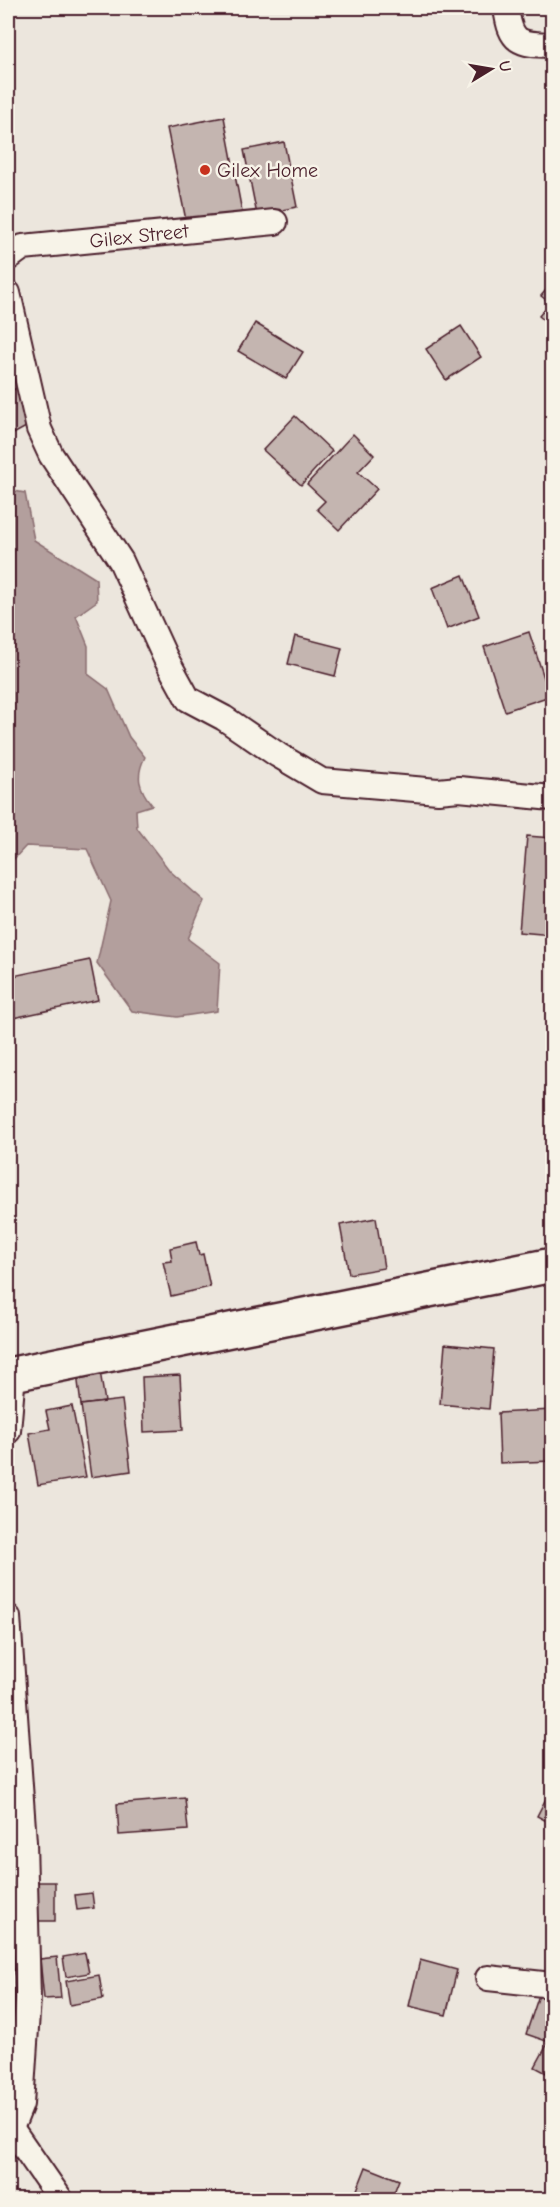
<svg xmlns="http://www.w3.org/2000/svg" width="560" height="2207" font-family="'Comic Neue',sans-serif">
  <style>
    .water { fill: #b39f9d; stroke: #896c6f; stroke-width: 1.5 }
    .building { fill: #c4b5b0; stroke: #4a1f2b; stroke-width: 1.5 }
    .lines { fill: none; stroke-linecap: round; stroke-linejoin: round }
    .street-casing { stroke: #4a1f2b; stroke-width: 28 }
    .secondary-casing { stroke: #4a1f2b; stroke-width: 38 }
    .street { stroke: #f7f3e8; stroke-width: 24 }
    .secondary { stroke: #f7f3e8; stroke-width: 33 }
    .poi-dot { fill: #c8321e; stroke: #f7f3e8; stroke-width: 2 }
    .labels { text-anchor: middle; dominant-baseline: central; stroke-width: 5; stroke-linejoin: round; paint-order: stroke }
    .poi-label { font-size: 20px; fill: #4a1f2b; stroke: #f7f3e8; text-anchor: start }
    .street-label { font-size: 20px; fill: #4a1f2b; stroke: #f7f3e8 }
  </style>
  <rect width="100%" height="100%" fill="#ece6dd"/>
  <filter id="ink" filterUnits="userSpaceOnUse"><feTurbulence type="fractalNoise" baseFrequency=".0167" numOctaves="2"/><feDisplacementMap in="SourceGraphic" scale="12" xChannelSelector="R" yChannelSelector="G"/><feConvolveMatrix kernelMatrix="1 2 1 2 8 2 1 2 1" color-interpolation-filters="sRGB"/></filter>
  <g filter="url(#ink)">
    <path class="water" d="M8 490 25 493 34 540 96 579 97 601 76 616 88 646V674L108 689 129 737 145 757C135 776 139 789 152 805L136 810 137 828 170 871 204 901 188 939 220 963 217 1011 177 1017 132 1011 97 963 111 901 87 849 26 846 10 863 8 862Z"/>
    <g class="building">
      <path d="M224 117 242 212 187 225 167 128Z"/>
      <path d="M284 142 297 207 257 215 244 150Z"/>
      <path d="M550 285 552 287V327L539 316 550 303 541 296Z"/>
      <path d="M255 323 303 352 286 379 238 351Z"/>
      <path d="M461 326 481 357 446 380 426 349Z"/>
      <path d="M18 387 37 421 8 437V393Z"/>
      <path d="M295 416 332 451 301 485 263 450Z"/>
      <path d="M353 434 374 455 358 472 377 489 339 530 317 509 325 501 307 484Z"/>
      <path d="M463 575 479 616 447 629 432 588Z"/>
      <path d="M529 632 550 696 505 711 484 647Z"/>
      <path d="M295 636 342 648 335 676 288 664Z"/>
      <path d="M527 836 552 838V935L519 932Z"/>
      <path d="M90 960 98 1000 8 1019V977Z"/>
      <path d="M376 1218 384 1268 349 1274 340 1225Z"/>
      <path d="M196 1242 199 1255 203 1254 210 1287 171 1296 163 1262 172 1261 170 1248Z"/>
      <path d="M445 1344 494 1349 489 1409 440 1404Z"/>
      <path d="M100 1371 105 1402 81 1405 77 1374Z"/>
      <path d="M180 1375 183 1430 144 1432 142 1377Z"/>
      <path d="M122 1400 131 1471 91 1477 81 1405Z"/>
      <path d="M72 1406 86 1477 38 1485 29 1433 50 1429 46 1411Z"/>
      <path d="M552 1410V1461L500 1463 498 1413Z"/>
      <path d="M551 1789 552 1790V1824L537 1816Z"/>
      <path d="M185 1798 188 1830 119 1835 117 1804Z"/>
      <path d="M37 1882H55V1921H36Z"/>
      <path d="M92 1893 94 1908 77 1910 75 1895Z"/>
      <path d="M85 1953 89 1973 66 1977 63 1957Z"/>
      <path d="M57 1957 61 1998 44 1999 40 1959Z"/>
      <path d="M420 1960 457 1970 446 2015 409 2006Z"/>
      <path d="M99 1975 103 1999 70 2005 66 1981Z"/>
      <path d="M540 1992 552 1996V2043L526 2034Z"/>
      <path d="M547 2045 552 2048V2076L535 2067Z"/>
      <path d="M366 2167 399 2180 391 2200H353Z"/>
    </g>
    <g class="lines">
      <defs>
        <g id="street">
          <path d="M506 8C511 44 519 44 552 45"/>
          <path d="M8 258 23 247 275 222"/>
          <path d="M8 293 39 429 51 455 121 561 165 657 188 699 224 718 278 755 322 781 438 791 459 789 552 798"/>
          <path d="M8 1431 13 1374"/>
          <path d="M8 1617 24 1842 28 1998 21 2104 15 2119 8 2127"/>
          <path d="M488 1978 552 1985"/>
          <path d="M9 2125 61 2200"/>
        </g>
        <path id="secondary" d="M8 1375 552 1265"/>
      </defs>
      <use href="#street" class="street-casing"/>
      <use href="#secondary" class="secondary-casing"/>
      <use href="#street" class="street"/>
      <use href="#secondary" class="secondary"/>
    </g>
  </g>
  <circle class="poi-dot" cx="205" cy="170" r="6"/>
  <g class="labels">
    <g class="poi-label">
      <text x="217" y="170">Gilex Home</text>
    </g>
    <g class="street-label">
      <text transform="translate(139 236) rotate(-6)">Gilex Street</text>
    </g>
  </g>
  <rect width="560" height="2207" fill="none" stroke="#f7f3e8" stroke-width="30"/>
  <rect x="15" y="15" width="530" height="2177" fill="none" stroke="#4a1f2b" stroke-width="2" filter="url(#ink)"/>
  <g transform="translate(491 69) rotate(79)" stroke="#f7f3e8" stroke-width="4.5" paint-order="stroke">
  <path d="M0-4.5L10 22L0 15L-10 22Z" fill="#4a1f2b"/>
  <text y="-9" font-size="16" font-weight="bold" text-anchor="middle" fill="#4a1f2b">U</text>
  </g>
</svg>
